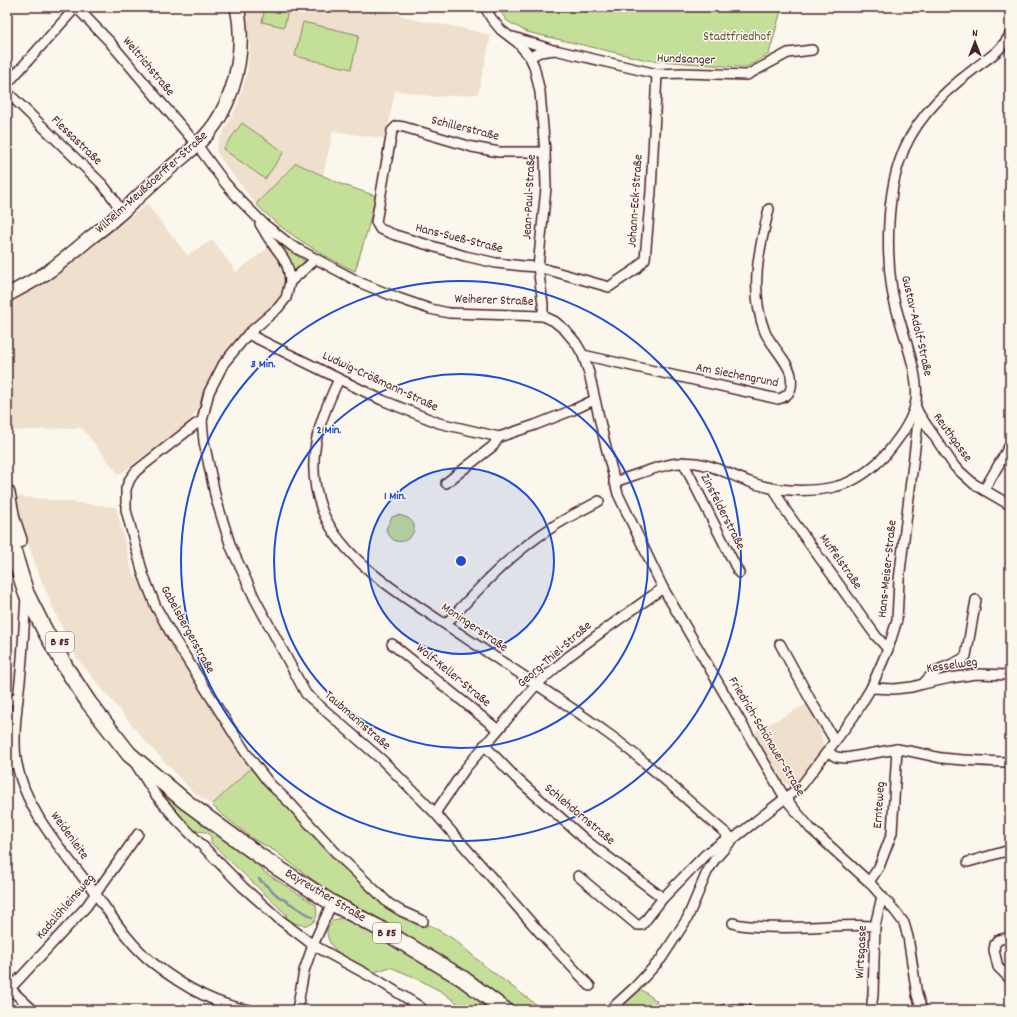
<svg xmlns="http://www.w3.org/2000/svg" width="1017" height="1017" font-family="Dekko,sans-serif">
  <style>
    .built { fill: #efe0cd }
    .green { fill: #c4e098; stroke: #878062 }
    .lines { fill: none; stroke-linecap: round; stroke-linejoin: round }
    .stream { stroke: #848ca5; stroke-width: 2.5 }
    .street-casing { stroke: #4a1f2b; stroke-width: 12 }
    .secondary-casing { stroke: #4a1f2b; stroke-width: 16 }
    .primary-casing { stroke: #4a1f2b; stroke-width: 18 }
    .street { stroke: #fbf7ec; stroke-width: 9 }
    .secondary { stroke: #fbf7ec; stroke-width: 13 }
    .primary { stroke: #fbf7ec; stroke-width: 15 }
    .ring { fill: none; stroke: #1d4ed8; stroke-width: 2 }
    .labels { text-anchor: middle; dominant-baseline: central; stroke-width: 3; stroke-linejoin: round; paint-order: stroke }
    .shield { fill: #fbf7ec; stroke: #7f6065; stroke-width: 1 }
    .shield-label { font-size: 12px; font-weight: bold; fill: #4a1f2b }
    .park-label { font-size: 13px; fill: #684f46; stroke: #fbf7ec }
    .street-label { font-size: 13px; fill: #4a1f2b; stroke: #fbf7ec }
    .centre { fill: #1d4ed8; stroke: #fbf7ec; stroke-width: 2 }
    .ring-label { font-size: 12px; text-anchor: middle; font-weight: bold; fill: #1d4ed8; stroke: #fbf7ec; stroke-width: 3; stroke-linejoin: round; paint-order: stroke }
  </style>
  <rect width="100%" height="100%" fill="#fbf7ec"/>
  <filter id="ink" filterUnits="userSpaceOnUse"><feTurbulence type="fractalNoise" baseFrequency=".025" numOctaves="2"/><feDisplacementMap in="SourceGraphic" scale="8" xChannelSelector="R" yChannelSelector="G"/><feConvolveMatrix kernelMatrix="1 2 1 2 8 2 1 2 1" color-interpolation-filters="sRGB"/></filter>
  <g filter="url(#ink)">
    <g class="built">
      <path d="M245 7H373L416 20 452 26 491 35 478 94 435 97 395 90 386 139 333 131 323 176 296 163 256 204 224 164 216 151 218 142 225 129 237 106 247 74 250 43Z"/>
      <path d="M147 204 187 255 213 240 236 272 271 246 282 262 286 272 284 286 276 304 241 336 213 372 202 401 190 421 119 475 82 428 7 431V300L42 281 85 251Z"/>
      <path d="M16 496 116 507 132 571 250 769 212 805 192 791 146 742 76 657 55 612 40 577 19 519Z"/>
      <path d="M807 704 821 731 823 745 818 756 798 781 794 784 789 785 783 782 780 779 754 732Z"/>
    </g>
    <g class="green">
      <path d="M265 7H289L284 27 262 22Z"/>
      <path d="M497 7H783L780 14 769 54 747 67H738L647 60 527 32 507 21Z"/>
      <path d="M303 22 359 35 351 69 295 56Z"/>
      <path d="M242 123 284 152 265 179 223 149Z"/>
      <path d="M296 163 341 184 376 196 368 228 355 271C327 258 301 242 276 223 269 217 263 210 256 204Z"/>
      <path d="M275 241 305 261 306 264 294 275Z"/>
      <path d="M397 515C436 520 398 562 386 529L392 517Z"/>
      <path d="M250 769 259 770 368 885 423 921 455 940 486 967 538 1006 535 1010H505L333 895 275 851 253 839 219 812 212 805Z"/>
      <path d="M158 788 253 858 264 872 316 905C321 929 301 929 286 918L287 915 211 843V837L207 832 194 831 178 816 158 791Z"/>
      <path d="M342 918 353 920 421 959 496 1010H467L442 992 414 977 390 967 375 972C357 965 325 952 327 929L334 920Z"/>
      <path d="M639 988 657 1001 648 1010H615Z"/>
    </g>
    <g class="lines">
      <path class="stream" d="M259 879 278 896 312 917"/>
      <defs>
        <g id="street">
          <path d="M76 7 109 41 197 145 225 183 240 200 264 224 292 246 361 283 398 298 430 309 449 313 543 316 554 321 565 330 576 343 583 355 589 373 604 439 618 494 663 588 785 798 810 828 869 882 895 911 904 923 908 937 917 995 922 1010"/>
          <path d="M485 7 491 18 501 30 518 43 530 57 534 66 540 92 545 152 546 188 538 267 543 304V316"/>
          <path d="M513 37 550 49"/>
          <path d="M530 57 540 52 555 50 657 74 683 73 747 75 788 53 812 50"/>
          <path d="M7 84 76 7"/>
          <path d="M7 92 102 184 113 198 122 213"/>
          <path d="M545 152H499L472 147 404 127 397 126 392 131 391 137 376 222 380 229 395 235 465 256 496 263 523 266 538 267 609 287 636 269 645 259 651 191 657 74"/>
          <path d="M260 224C264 230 267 237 272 243 283 257 289 263 290 282"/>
          <path d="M316 259 290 282 286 298 278 308 248 334 224 363 209 392 202 421 196 424 136 471 130 479 126 489V510L143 574 156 607 173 637 212 699 246 753 269 783 291 804 339 856 379 894 388 903 401 911 423 921"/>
          <path d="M248 334 382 400 439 423 499 437 535 425 573 410 594 400"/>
          <path d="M583 355 778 399C790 396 793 389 791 376 790 364 770 344 765 332 749 291 759 249 769 209"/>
          <path d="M339 379C318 423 304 462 322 510 343 564 414 603 460 634 509 667 559 698 607 733 652 765 690 804 733 839"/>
          <path d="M919 414 955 467 974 484 1010 505"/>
          <path d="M202 421 204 442 216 499 231 547 255 599 306 694 382 760 435 813 542 935 590 986"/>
          <path d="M683 462 739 573"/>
          <path d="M614 482C640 474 669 460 696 463 714 465 730 475 747 481 772 491 807 493 834 487 854 483 874 468 888 452 899 438 910 424 915 406 923 376 897 322 892 290 886 252 887 196 900 160 912 123 943 92 974 69 989 57 999 53 1010 35"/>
          <path d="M446 483 493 446 499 437"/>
          <path d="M774 489 786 511 876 636 888 649"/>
          <path d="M984 490 1010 445"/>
          <path d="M26 597C24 625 23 653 20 681 17 706 13 734 16 759 24 811 65 853 95 893 113 918 129 944 153 963 181 985 214 1005 250 1010"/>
          <path d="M446 624C478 589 510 554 551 528 566 518 583 510 599 501"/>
          <path d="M392 644 497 729"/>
          <path d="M780 644 811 701 835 741"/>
          <path d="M923 684C928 678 933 673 940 669 949 665 958 663 966 656L976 600"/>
          <path d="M871 688 894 689 912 687 923 684 950 678 976 674 1010 675"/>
          <path d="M7 699 18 700"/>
          <path d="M484 745 516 778 588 842 663 898"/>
          <path d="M828 752 836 757 846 758 897 749"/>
          <path d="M7 766 16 759"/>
          <path d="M137 766 155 794 178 821 243 887 279 919 313 945 379 981 419 1006 423 1010"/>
          <path d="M435 813 465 769 536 685 569 656 607 628 663 588"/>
          <path d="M968 862 1010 850"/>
          <path d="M578 876 637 925H642L663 898 706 854 725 840 733 839"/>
          <path d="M869 882 879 867 892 833 897 749C912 751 927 755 942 758 965 761 987 761 1010 762"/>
          <path d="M733 923C744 927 755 926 766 927 803 929 839 924 875 926"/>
          <path d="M1010 937 998 940 995 944 994 950 998 967 1010 979"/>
          <path d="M7 986 33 1010"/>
          <path d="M7 992 86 907 138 834"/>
          <path d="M297 1010 304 971 313 945 332 903"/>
          <path d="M610 1010 634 988 661 959 687 919 707 872 715 859 733 839 802 785 854 716 871 688 888 649 897 620 899 580 919 414 915 405"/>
          <path d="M724 1010 734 1009 747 1010"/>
          <path d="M871 1010 873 995 875 926 882 896"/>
        </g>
        <path id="secondary" d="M7 295C22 287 38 279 52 269 65 259 77 249 90 238 101 230 112 221 123 211 136 199 149 186 163 174 183 156 206 141 220 116 238 84 245 43 237 7"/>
        <g id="primary">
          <path d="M7 493 12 519 19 540"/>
          <path d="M7 530 26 593 44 629 66 668 89 703 129 754 186 802 261 857 332 903 377 927 462 978 505 1010"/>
        </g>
      </defs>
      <use href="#street" class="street-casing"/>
      <use href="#secondary" class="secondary-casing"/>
      <use href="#primary" class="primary-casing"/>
      <use href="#street" class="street"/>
      <use href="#secondary" class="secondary"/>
      <use href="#primary" class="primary"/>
    </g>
  </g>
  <circle cx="461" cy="561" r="93" fill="#1d4ed8" fill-opacity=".12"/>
  <g class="ring">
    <circle cx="461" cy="561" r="93"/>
    <circle cx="461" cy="561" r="187"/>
    <circle cx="461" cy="561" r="280"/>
  </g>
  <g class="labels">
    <g class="shield">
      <rect x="46" y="632" width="28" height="20" rx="3"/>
      <rect x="373" y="923" width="28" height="20" rx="3"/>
    </g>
    <g class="shield-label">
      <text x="60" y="642">B 85</text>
      <text x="387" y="933">B 85</text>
    </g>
    <g class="park-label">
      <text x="737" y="37">Stadtfriedhof</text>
    </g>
    <g class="street-label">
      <text transform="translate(686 60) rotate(2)">Hundsanger</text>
      <text transform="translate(148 67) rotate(50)">Weltrichstraße</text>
      <text transform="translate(465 129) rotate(14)">Schillerstraße</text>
      <text transform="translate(76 141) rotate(44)">Flessastraße</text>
      <text transform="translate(152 183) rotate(-42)">Wilhelm-Meußdoerffer-Straße</text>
      <text transform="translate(530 197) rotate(-87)">Jean-Paul-Straße</text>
      <text transform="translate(636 201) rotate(-86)">Johann-Eck-Straße</text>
      <text transform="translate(459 239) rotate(14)">Hans-Sueß-Straße</text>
      <text transform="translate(494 301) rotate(2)">Weiherer Straße</text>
      <text transform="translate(916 326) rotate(77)">Gustav-Adolf-Straße</text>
      <text transform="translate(737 376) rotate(11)">Am Siechengrund</text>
      <text transform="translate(380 382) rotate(25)">Ludwig-Crößmann-Straße</text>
      <text transform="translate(952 438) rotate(54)">Reuthgasse</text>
      <text transform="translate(722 512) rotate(63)">Zinsfelderstraße</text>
      <text transform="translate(840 562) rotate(55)">Muffelstraße</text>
      <text transform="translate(888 569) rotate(-84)">Hans-Meiser-Straße</text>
      <text transform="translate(474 628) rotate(34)">Moningerstraße</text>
      <text transform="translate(187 630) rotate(61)">Gabelsbergerstraße</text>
      <text transform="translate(555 655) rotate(-41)">Georg-Thiel-Straße</text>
      <text transform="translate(952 666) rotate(-8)">Kesselweg</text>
      <text transform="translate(453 676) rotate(39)">Wolf-Keller-Straße</text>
      <text transform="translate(357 721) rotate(41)">Taubmannstraße</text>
      <text transform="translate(766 737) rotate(59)">Friedrich-Schönauer-Straße</text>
      <text transform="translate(880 805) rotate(-86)">Ernteweg</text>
      <text transform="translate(579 815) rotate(40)">Schlehdornstraße</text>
      <text transform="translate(69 836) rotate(54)">Weidenleite</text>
      <text transform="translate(325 896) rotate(31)">Bayreuther Straße</text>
      <text transform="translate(66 907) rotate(-49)">Kadalöhleinsweg</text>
      <text transform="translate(862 952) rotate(-87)">Wirtsgasse</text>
    </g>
  </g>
  <circle cx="461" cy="561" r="6" class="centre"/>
  <g class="ring-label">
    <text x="263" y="367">3 Min.</text>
    <text x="329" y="433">2 Min.</text>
    <text x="395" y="499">1 Min.</text>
  </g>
  <rect width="1017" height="1017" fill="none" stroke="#fbf7ec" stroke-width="24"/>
  <rect x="12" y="12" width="993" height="993" fill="none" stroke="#4a1f2b" stroke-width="1.5" filter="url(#ink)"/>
  <g transform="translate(975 42)" stroke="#fbf7ec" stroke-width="3" paint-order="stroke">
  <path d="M0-3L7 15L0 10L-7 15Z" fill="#4a1f2b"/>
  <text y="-6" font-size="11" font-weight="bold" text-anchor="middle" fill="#4a1f2b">N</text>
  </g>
</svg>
